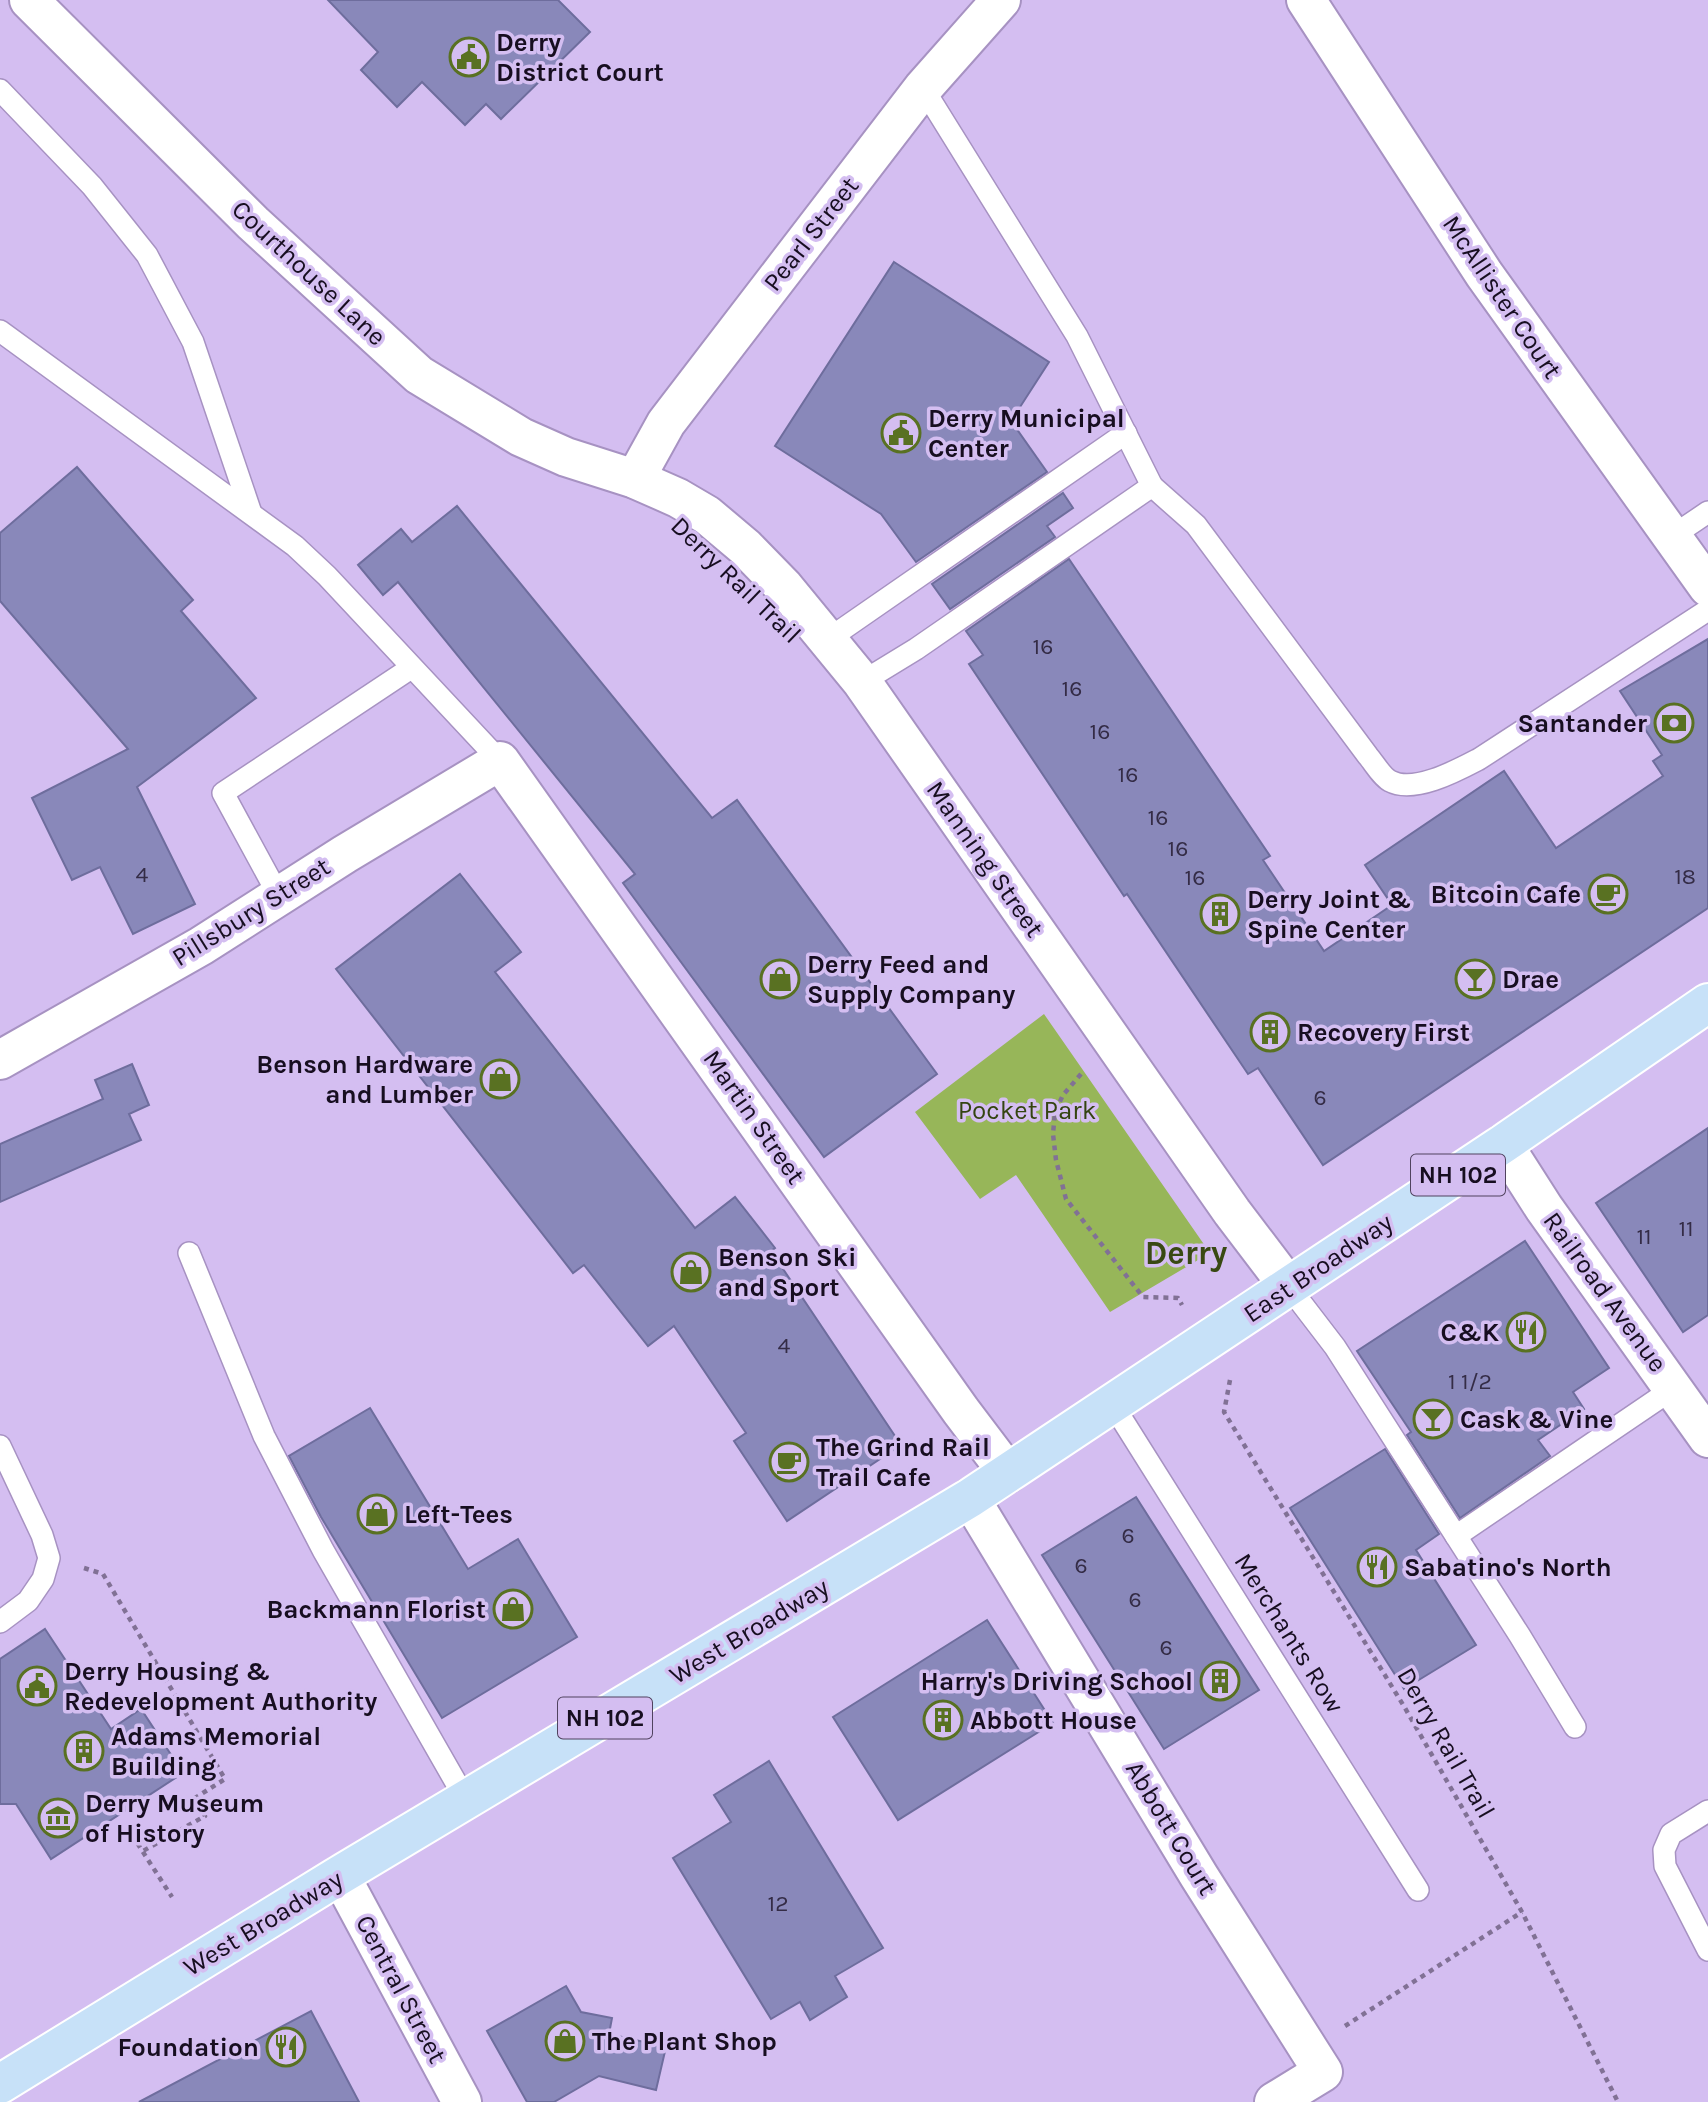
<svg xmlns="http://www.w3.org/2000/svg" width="1708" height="2102" font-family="Karla,sans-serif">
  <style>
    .green { fill: #97b659 }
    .building { fill: #8988ba; stroke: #6e6d9d; stroke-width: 2 }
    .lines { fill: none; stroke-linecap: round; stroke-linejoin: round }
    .lane-casing { stroke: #a792c2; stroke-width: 24 }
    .street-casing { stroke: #a792c2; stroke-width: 42 }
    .primary-casing { stroke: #fff; stroke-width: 42 }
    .path { stroke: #817195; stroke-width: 4.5; stroke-dasharray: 5 5; stroke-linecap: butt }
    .lane { stroke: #fff; stroke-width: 21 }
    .street { stroke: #fff; stroke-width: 38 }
    .primary { stroke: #c7e1f8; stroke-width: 38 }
    .labels { text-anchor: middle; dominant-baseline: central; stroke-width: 7; stroke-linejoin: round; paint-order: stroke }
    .number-label { font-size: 23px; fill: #342c46 }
    .shield { fill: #d4bef1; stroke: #50435f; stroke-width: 2 }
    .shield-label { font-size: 24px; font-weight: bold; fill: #170e20 }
    .poi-label { font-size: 26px; font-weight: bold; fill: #170e20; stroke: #d4bef1; text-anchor: start }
    .street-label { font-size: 26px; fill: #170e20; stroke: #d4bef1 }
    .park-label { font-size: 26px; fill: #344410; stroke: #d4bef1 }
    .district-label { font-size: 33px; font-weight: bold; fill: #394913; stroke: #d4bef1 }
  </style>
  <rect width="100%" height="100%" fill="#d4bef1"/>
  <path class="green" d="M1044 1014 1210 1253 1110 1312 1016 1175 980 1199 915 1112Z"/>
  <g class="building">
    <path d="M328 0H558L590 32 501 119 486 104 465 125 422 82 397 107 361 70 378 52Z"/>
    <path d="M894 262 1049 362 1011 421 1047 472 916 562 881 514 775 446Z"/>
    <path d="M77 467 193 600 181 611 256 698 137 787 195 904 133 934 100 867 72 880 32 798 128 749 0 601V533Z"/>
    <path d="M1063 493 1073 508 1047 526 1055 537 950 609 932 584Z"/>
    <path d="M457 506 712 818 737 800 937 1074 824 1157 623 883 635 874 398 582 383 595 358 565 401 529 412 542Z"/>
    <path d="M1069 559 1270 856 1263 860 1324 951 1392 905 1365 865 1504 771 1556 848 1663 776 1653 761 1662 755 1620 691 1708 639V908L1323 1165 1258 1068 1248 1074 1127 894 1124 896 969 664 983 655 966 631Z"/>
    <path d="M460 874 521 952 495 972 695 1228 735 1197 775 1248 771 1251 901 1445 787 1521 734 1441 746 1433 674 1326 648 1346 584 1265 573 1273 336 969Z"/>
    <path d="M132 1064 149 1105 129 1114 141 1140 0 1202V1144L103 1099 95 1080Z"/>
    <path d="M1708 1128V1315L1683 1332 1596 1203Z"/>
    <path d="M1525 1241 1609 1368 1573 1392 1584 1409 1538 1440 1550 1456 1460 1518 1407 1435 1411 1432 1357 1351Z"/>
    <path d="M370 1408 468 1569 518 1539 577 1637 442 1718 321 1517 289 1456Z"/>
    <path d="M1385 1449 1439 1534 1416 1550 1476 1645 1404 1689 1290 1508Z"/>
    <path d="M1136 1497 1259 1690 1164 1749 1042 1555Z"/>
    <path d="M987 1620 1053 1723 898 1820 833 1717Z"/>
    <path d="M45 1629 111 1729 141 1709 183 1773 51 1859 16 1804H0V1659Z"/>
    <path d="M769 1761 883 1948 835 1976 847 1997 810 2020 800 2002 771 2019 673 1858 731 1822 714 1795Z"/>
    <path d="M566 1986 581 2012 612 2018 609 2034 666 2047 656 2090 599 2076 554 2102H527L487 2031Z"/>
    <path d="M311 2011 359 2102H139Z"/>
  </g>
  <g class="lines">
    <defs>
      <g id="lane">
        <path d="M0 90 92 186 147 255 193 342 251 513"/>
        <path d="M0 331 295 546 327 576 500 761"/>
        <path d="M1152 486 1196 525 1368 756C1374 763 1382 777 1390 781 1414 794 1458 770 1479 759L1708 610"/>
        <path d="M1671 537 1708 512"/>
        <path d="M827 640 1126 433"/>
        <path d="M862 682 916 649 1152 486 1077 336 923 88"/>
        <path d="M279 896 223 793 411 668"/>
        <path d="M189 1253 264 1436 323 1550 466 1800"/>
        <path d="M1289 1287 1335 1347 1520 1636 1575 1727"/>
        <path d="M1113 1405 1418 1890"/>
        <path d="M0 1446 42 1535 49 1558 43 1579 28 1601 0 1622"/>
        <path d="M1456 1536 1674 1388"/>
        <path d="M1708 1811 1671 1834 1664 1850 1665 1866 1708 1950"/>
      </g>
      <g id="street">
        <path d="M29 0 253 223 419 375 521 437 566 457 635 479 678 498 707 515 745 547 784 587 862 682 1232 1212 1289 1287"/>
        <path d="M1306 0 1484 274 1708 587"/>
        <path d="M635 479 666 423 923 88 1001 0"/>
        <path d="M0 1060 201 946 345 854 500 761 961 1411 1008 1473"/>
        <path d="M1503 1144 1544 1208 1708 1438"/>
        <path d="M970 1498 1199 1876 1323 2072 1274 2102"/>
        <path d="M340 1875 462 2102"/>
      </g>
      <path id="primary" d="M0 2084 340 1875 970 1498 1503 1144 1708 1003"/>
    </defs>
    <use href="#lane" class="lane-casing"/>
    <use href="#street" class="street-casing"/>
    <use href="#primary" class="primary-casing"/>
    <g class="path">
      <path d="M1081 1074 1063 1095 1055 1112 1053 1134 1056 1160 1066 1199 1143 1297 1178 1298 1182 1305"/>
      <path d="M1230 1380 1224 1412 1405 1708 1522 1912 1618 2102"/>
      <path d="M84 1568 103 1574 225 1779 195 1798 205 1816 143 1851"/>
      <path d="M132 1835 172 1897"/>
      <path d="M1345 2026 1522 1912"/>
    </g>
    <use href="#lane" class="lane"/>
    <use href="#street" class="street"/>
    <use href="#primary" class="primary"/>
  </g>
  <defs>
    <symbol id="civic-ring" viewBox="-11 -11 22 22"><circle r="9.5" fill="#d4bef1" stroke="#597122" stroke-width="1.5"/><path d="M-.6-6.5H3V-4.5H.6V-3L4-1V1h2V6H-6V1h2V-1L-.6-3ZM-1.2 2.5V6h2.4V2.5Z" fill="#597122"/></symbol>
    <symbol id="bank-ring" viewBox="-11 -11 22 22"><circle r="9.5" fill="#d4bef1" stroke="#597122" stroke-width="1.5"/><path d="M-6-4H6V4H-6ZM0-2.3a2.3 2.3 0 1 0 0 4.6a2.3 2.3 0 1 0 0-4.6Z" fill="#597122"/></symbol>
    <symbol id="cafe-ring" viewBox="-11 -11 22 22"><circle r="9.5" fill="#d4bef1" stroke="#597122" stroke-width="1.5"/><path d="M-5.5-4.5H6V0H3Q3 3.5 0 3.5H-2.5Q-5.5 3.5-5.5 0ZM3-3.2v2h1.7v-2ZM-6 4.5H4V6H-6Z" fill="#597122"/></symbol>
    <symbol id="building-ring" viewBox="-11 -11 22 22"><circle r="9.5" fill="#d4bef1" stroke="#597122" stroke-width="1.5"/><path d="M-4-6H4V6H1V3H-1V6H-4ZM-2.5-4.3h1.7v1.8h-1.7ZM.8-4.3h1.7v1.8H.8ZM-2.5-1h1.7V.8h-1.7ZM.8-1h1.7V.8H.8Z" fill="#597122"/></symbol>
    <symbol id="shop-ring" viewBox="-11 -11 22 22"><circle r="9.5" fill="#d4bef1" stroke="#597122" stroke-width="1.5"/><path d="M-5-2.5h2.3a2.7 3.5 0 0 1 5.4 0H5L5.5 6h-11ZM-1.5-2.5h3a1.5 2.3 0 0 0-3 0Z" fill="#597122"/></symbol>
    <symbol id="bar-ring" viewBox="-11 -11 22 22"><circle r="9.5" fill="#d4bef1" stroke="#597122" stroke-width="1.5"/><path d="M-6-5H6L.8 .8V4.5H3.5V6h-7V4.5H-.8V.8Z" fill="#597122"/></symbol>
    <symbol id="restaurant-ring" viewBox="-11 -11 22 22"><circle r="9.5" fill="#d4bef1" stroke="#597122" stroke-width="1.5"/><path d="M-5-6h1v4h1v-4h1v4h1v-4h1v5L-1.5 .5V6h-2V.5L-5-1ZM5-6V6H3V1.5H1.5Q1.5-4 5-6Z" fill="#597122"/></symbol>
    <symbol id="museum-ring" viewBox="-11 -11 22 22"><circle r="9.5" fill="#d4bef1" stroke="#597122" stroke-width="1.5"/><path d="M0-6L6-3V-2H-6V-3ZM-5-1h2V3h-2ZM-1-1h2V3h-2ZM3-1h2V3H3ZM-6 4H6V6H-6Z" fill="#597122"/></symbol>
  </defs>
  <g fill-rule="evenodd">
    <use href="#civic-ring" x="447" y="35" width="44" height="44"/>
    <use href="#civic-ring" x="879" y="411" width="44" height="44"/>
    <use href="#bank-ring" x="1652" y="701" width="44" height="44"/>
    <use href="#cafe-ring" x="1586" y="872" width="44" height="44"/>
    <use href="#building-ring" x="1198" y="892" width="44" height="44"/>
    <use href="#shop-ring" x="758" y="957" width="44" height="44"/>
    <use href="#bar-ring" x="1453" y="957" width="44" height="44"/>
    <use href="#building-ring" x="1248" y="1010" width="44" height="44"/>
    <use href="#shop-ring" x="478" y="1057" width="44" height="44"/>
    <use href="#shop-ring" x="669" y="1250" width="44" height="44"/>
    <use href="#restaurant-ring" x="1504" y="1310" width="44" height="44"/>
    <use href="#bar-ring" x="1411" y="1397" width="44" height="44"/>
    <use href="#cafe-ring" x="767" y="1440" width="44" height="44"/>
    <use href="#shop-ring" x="355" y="1492" width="44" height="44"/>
    <use href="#restaurant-ring" x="1355" y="1545" width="44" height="44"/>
    <use href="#shop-ring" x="491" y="1587" width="44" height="44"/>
    <use href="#building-ring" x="1198" y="1659" width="44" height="44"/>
    <use href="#civic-ring" x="15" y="1664" width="44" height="44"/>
    <use href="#building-ring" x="921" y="1698" width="44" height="44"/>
    <use href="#building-ring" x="62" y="1729" width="44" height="44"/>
    <use href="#museum-ring" x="36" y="1796" width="44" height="44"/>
    <use href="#shop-ring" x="543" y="2019" width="44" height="44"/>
    <use href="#restaurant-ring" x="264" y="2025" width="44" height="44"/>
  </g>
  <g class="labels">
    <g class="number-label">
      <text x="1043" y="646">16</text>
      <text x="1072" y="688">16</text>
      <text x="1100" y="731">16</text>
      <text x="1128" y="774">16</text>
      <text x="1158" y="817">16</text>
      <text x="1178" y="848">16</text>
      <text x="142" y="874">4</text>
      <text x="1685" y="876">18</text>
      <text x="1195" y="877">16</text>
      <text x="1320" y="1097">6</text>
      <text x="1686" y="1228">11</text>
      <text x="1644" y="1236">11</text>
      <text x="784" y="1345">4</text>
      <text x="1470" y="1381">1 1/2</text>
      <text x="1128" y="1535">6</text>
      <text x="1081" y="1565">6</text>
      <text x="1135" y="1599">6</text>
      <text x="1166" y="1647">6</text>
      <text x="778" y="1903">12</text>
    </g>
    <g class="shield">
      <rect x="1411" y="1154.5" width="94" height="41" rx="5"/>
      <rect x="558" y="1697.5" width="94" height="41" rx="5"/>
    </g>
    <g class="shield-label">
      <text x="1458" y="1175">NH 102</text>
      <text x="605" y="1718">NH 102</text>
    </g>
    <g class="poi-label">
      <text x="496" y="42">Derry<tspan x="496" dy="30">District Court</tspan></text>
      <text x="928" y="418">Derry Municipal<tspan x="928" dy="30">Center</tspan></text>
      <text x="1647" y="723" text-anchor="end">Santander</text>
      <text x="1581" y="894" text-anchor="end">Bitcoin Cafe</text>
      <text x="1247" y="899">Derry Joint &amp;<tspan x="1247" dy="30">Spine Center</tspan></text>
      <text x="807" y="964">Derry Feed and<tspan x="807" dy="30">Supply Company</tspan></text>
      <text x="1502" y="979">Drae</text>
      <text x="1297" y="1032">Recovery First</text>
      <text x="473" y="1064" text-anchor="end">Benson Hardware<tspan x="473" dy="30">and Lumber</tspan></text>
      <text x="718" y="1257">Benson Ski<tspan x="718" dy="30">and Sport</tspan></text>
      <text x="1499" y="1332" text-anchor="end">C&amp;K</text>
      <text x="1460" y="1419">Cask &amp; Vine</text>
      <text x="816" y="1447">The Grind Rail<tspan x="816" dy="30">Trail Cafe</tspan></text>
      <text x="404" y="1514">Left-Tees</text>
      <text x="1404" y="1567">Sabatino's North</text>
      <text x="486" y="1609" text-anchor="end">Backmann Florist</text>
      <text x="64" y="1671">Derry Housing &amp;<tspan x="64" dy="30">Redevelopment Authority</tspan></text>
      <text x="1193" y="1681" text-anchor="end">Harry's Driving School</text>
      <text x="970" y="1720">Abbott House</text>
      <text x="111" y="1736">Adams Memorial<tspan x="111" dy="30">Building</tspan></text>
      <text x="85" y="1803">Derry Museum<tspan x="85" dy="30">of History</tspan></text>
      <text x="592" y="2041">The Plant Shop</text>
      <text x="259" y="2047" text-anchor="end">Foundation</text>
    </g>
    <g class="street-label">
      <text transform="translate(811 234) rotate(-52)">Pearl Street</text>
      <text transform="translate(309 273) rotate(43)">Courthouse Lane</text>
      <text transform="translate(1502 297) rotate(56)">McAllister Court</text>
      <text transform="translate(736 580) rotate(44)">Derry Rail Trail</text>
      <text transform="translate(985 859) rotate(55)">Manning Street</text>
      <text transform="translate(251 912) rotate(-32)">Pillsbury Street</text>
      <text transform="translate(754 1117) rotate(55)">Martin Street</text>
      <text transform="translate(1318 1268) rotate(-34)">East Broadway</text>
      <text transform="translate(1605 1292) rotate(54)">Railroad Avenue</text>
      <text transform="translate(749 1631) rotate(-31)">West Broadway</text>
      <text transform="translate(1289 1633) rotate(58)">Merchants Row</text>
      <text transform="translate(1446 1743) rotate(60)">Derry Rail Trail</text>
      <text transform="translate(1171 1828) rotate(59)">Abbott Court</text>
      <text transform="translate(263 1923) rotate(-31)">West Broadway</text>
      <text transform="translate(401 1989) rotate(62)">Central Street</text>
    </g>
    <g class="park-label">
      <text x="1027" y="1110">Pocket Park</text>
    </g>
    <g class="district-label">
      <text x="1186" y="1253">Derry</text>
    </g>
  </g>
</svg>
